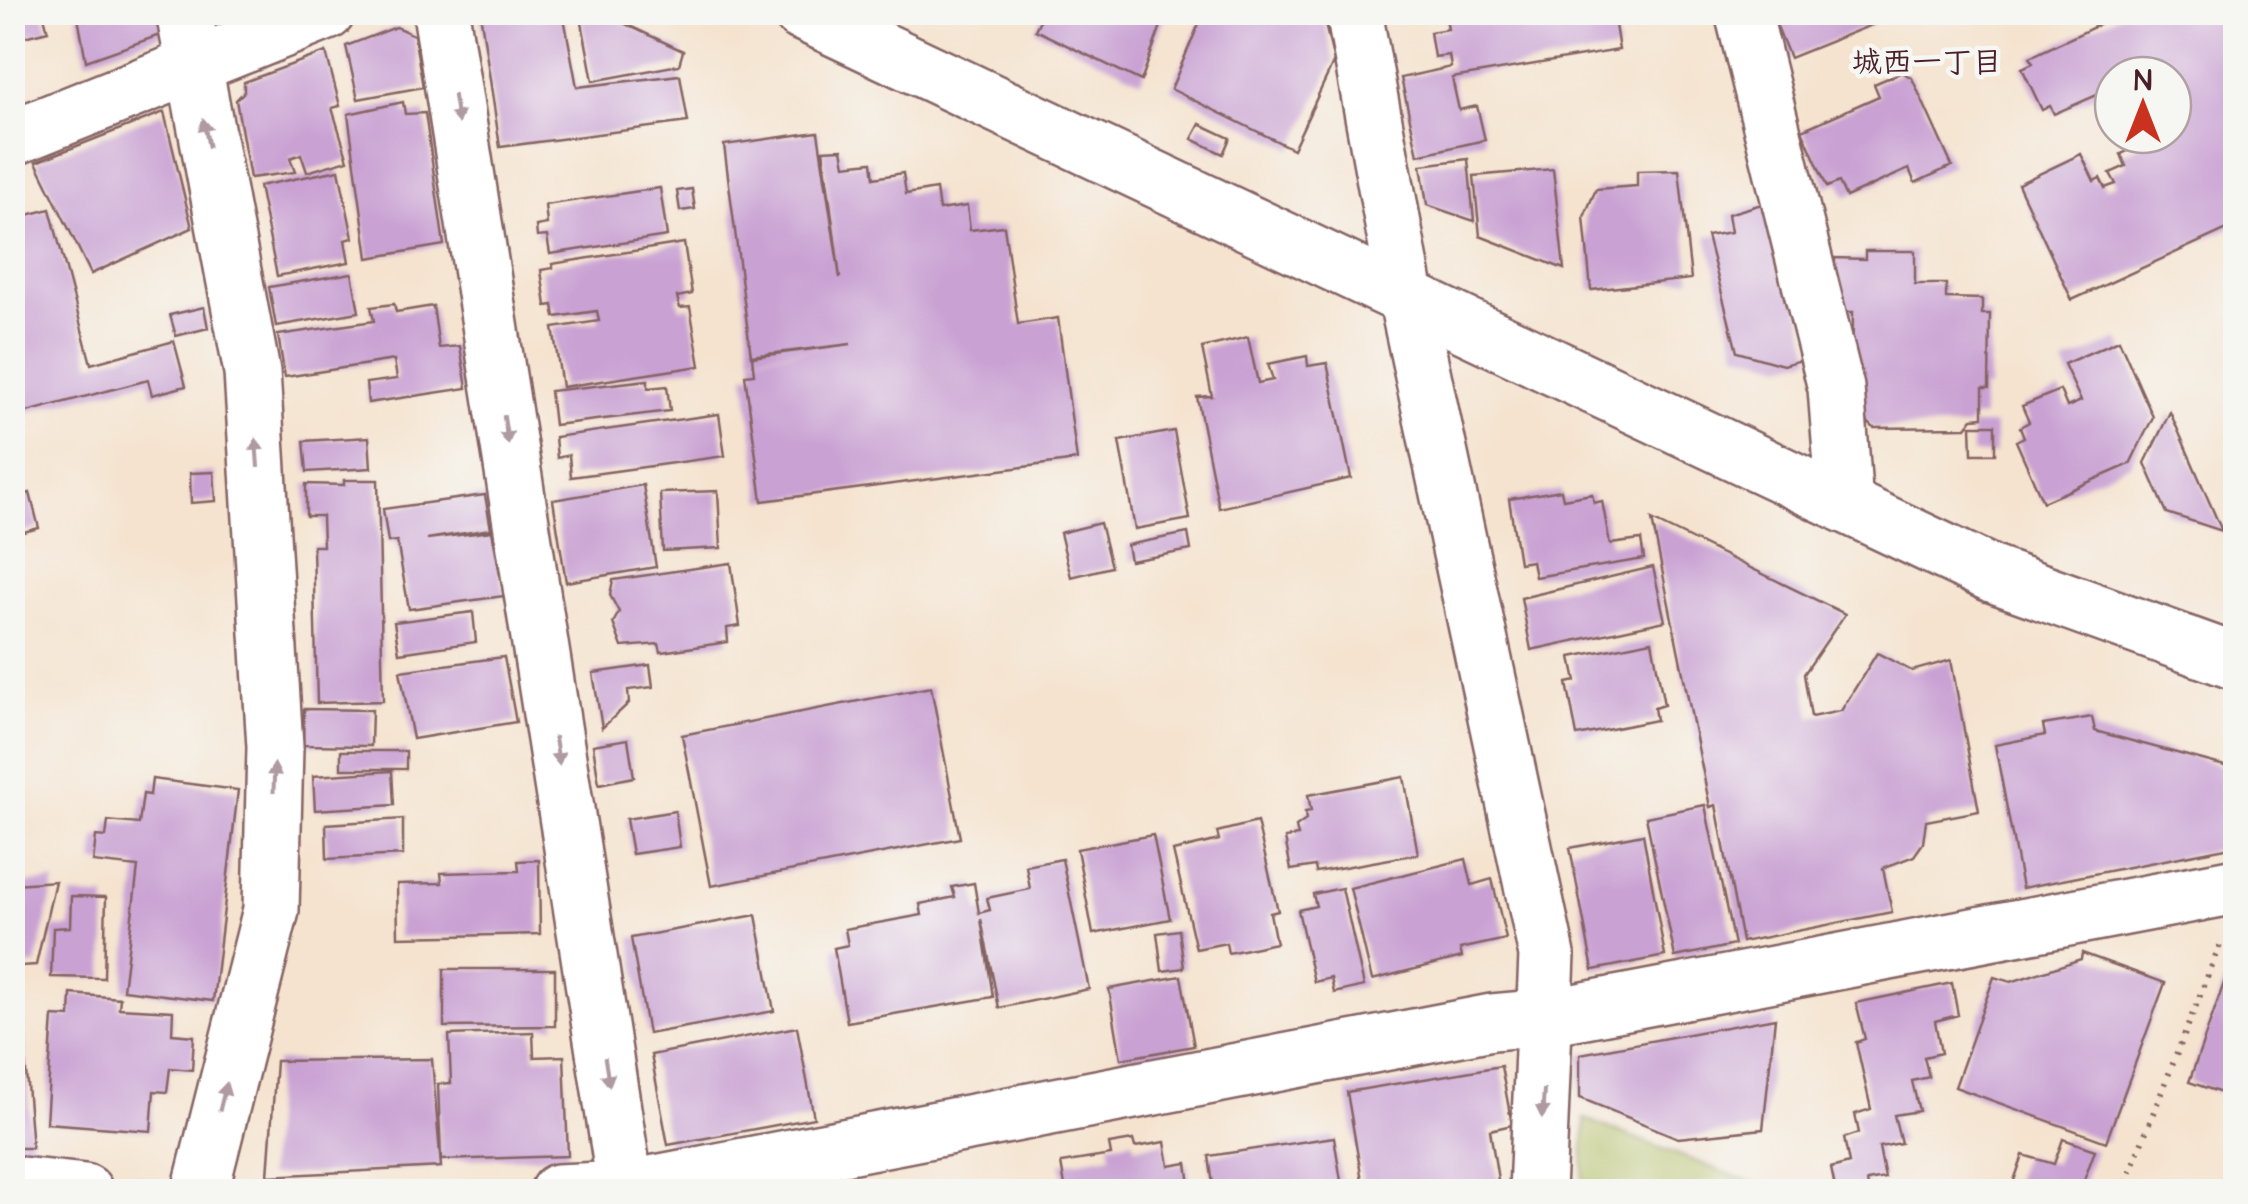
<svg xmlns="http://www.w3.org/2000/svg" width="2248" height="1204" font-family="'Architects Daughter','Klee One',sans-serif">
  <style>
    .green { fill: #aebc5e; stroke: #7c6e44; stroke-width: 2.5 }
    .building { fill: #c9a1d3 }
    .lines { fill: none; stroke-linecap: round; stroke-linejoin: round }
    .minor-casing { stroke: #866464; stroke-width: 60 }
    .path { stroke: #866464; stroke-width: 6; stroke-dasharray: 2.5 8; stroke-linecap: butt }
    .minor { stroke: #fff; stroke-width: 55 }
    .oneway { fill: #ae9aa0 }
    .labels { text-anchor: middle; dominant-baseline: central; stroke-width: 9; stroke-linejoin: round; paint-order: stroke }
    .neighbourhood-label { font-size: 30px; font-weight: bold; fill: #4a1f2b; stroke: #f6f6f2 }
  </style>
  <rect width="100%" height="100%" fill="#f6f6f2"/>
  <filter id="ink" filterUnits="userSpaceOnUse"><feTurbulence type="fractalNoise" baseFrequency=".01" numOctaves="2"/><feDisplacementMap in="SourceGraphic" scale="20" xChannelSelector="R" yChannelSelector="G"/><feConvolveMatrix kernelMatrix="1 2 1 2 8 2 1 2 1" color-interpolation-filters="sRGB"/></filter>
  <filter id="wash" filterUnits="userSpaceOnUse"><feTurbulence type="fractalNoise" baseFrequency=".0048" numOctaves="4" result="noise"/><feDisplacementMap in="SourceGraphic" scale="40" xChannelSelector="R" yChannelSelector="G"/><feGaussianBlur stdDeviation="2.25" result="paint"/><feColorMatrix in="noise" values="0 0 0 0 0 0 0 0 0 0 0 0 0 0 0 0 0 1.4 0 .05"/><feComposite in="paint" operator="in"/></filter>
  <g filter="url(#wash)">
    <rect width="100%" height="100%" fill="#f5e3cf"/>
    <path class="green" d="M1585 1119 1773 1191H1582Z"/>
    <g id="blocks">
      <g class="building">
        <path d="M12 12H43L48 31 12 40Z"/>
        <path d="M77 12H169L171 22 160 35 86 61Z"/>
        <path d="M480 12H563L577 87 680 75 688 122 500 147Z"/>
        <path d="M580 12H600L683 51 679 65 593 81Z"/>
        <path d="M1044 12H1166L1141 81 1035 30Z"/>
        <path d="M1204 12H1322L1334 61 1293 149 1171 89Z"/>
        <path d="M1445 12H1613L1619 50 1452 78 1459 110 1477 106 1485 140 1418 155 1401 78 1451 67 1449 55 1434 57 1430 32 1448 29Z"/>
        <path d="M1771 12H1870L1874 24 1790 58Z"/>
        <path d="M2126 12H2236V225L2072 300 2018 184 2081 154 2094 181 2100 178 2105 188 2116 184 2110 173 2126 166 2121 154 2161 135H2173V75H2113V88L2054 114 2050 106 2042 110 2022 68 2033 63 2030 57Z"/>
        <path d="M396 27 414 35 423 87 358 99 346 46Z"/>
        <path d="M326 52 340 106 332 108 348 160 307 172 301 154 290 158 295 172 250 178 236 100 244 92V82Z"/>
        <path d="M1902 72 1912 78 1952 166 1915 183 1909 169 1846 197 1839 182 1827 187 1802 130 1879 96 1874 84Z"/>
        <path d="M403 102 405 114 425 113 444 245 368 258 348 114Z"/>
        <path d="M164 112 192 228 91 274 36 162Z"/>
        <path d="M1200 124 1230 138 1223 154 1192 139Z"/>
        <path d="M818 132 840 278 823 150 842 149 845 165 872 162 874 178 903 173 906 194 936 189 939 210 967 206 970 230 1004 226 1018 324 1058 318 1077 460 762 501 745 375 754 374 752 357 851 344 751 356 724 145Z"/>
        <path d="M1468 159 1474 221 1427 205 1421 165Z"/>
        <path d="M1553 169 1564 269 1480 236 1474 176Z"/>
        <path d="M339 170 353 238 345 240 349 262 277 276 259 186Z"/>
        <path d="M1679 170 1691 279 1591 290 1584 217 1596 189 1637 186V171Z"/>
        <path d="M660 188 667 236 550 254 547 236 537 237 536 226 547 224 545 205Z"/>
        <path d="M692 189 695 209 680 211 677 191Z"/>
        <path d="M1772 201 1812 357 1783 365 1737 352 1707 236 1731 232 1728 214Z"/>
        <path d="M50 209 91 364 174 341 186 386 152 395 148 380 12 416V219Z"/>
        <path d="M684 243 692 294 677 297 680 308 690 307 700 366 562 387 553 328 599 321 597 311 555 317 553 305 546 306 541 270 553 268 552 264Z"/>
        <path d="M1865 251H1915V284H1946V298L1982 299V314H1990L1989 388H1983V417L1973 418 1966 427 1874 428 1860 415 1852 391 1853 312H1834L1835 258 1865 259Z"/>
        <path d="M352 273 359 312 276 326 269 287Z"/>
        <path d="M394 304 396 312 433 306 439 348 460 346 467 388 368 403 366 383 397 379 394 360 285 377 278 335 374 321 371 307Z"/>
        <path d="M204 307 208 328 176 336 170 315Z"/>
        <path d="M1248 337 1258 383 1273 380 1268 364 1307 356 1308 366 1327 363 1351 478 1219 508 1197 397 1212 396 1202 348Z"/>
        <path d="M2119 340 2153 417 2130 464 2043 502 2016 441 2024 437 2020 427 2029 422 2022 406 2060 390 2067 407 2081 401 2064 364Z"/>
        <path d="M648 380V388L667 386 670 411 554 425 550 391Z"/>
        <path d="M2170 412 2222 531 2167 513 2145 463Z"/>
        <path d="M719 414 725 456 571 477 569 455 557 458 555 437Z"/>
        <path d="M1971 425H1995V454H1972Z"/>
        <path d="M1174 431 1190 519 1135 529 1119 441Z"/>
        <path d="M369 437 371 468 307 472 304 441Z"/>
        <path d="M214 472 216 501 191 503 190 473Z"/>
        <path d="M344 480H378L383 701 317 703 313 546H323L322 516H306V484L344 485Z"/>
        <path d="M643 485 656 567 566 582 553 500Z"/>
        <path d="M1561 490 1563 499 1592 494 1594 503 1602 501 1610 544 1641 540 1644 559 1535 577 1532 561 1519 563 1509 499Z"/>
        <path d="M718 491 721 548 663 551 660 493Z"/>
        <path d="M30 493 39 528 12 535V497Z"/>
        <path d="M485 495 491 529 427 539 492 531 504 596 409 609 397 541 388 542 383 509Z"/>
        <path d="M1652 520 1845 614 1804 674 1811 717 1841 711 1877 653 1912 671 1951 660 1979 811 1926 821 1923 843 1914 856 1883 868 1892 912 1742 942 1716 805 1710 807Z"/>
        <path d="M1100 523 1111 567 1071 577 1060 533Z"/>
        <path d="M1188 533 1191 550 1130 561 1127 545Z"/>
        <path d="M731 563 740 626 727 628 728 642 661 652 659 644 622 647 613 623 619 612 610 595 613 580Z"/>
        <path d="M1653 567 1665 621 1531 650 1521 598Z"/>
        <path d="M473 612 476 642 399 653 394 622Z"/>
        <path d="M1652 641 1664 705 1654 708 1656 720 1577 736 1567 683 1576 681 1571 657Z"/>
        <path d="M504 657 516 722 413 739 400 671Z"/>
        <path d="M650 665 653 687 628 690 629 703 602 728 593 673Z"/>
        <path d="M931 687 960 838 711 886 682 735Z"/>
        <path d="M304 709 372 710 371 746 303 745Z"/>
        <path d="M2092 717 2095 731 2236 769V846L2022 888 1995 745 2045 735 2043 725Z"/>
        <path d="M628 739 634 777 599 784 593 745Z"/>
        <rect x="341" y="751" width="65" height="18"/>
        <path d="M392 771 394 805 315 810 313 776Z"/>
        <path d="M1404 777 1418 854 1316 872 1315 866 1291 870 1285 838 1298 836 1296 827 1306 820 1305 812 1311 811 1308 795Z"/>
        <path d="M152 779 238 790 213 1001 123 990 138 867 93 862 96 836 106 837 108 821 139 824 143 794 150 795Z"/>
        <path d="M1705 805 1734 945 1675 957 1646 817Z"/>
        <path d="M675 811 680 847 632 854 626 819Z"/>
        <path d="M403 819V855L327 859 326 824Z"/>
        <path d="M1257 822 1278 911 1270 913 1276 943 1228 953 1226 943 1196 949 1173 851 1219 840 1217 832Z"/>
        <path d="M1643 834 1665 956 1593 970 1570 848Z"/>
        <path d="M1153 835 1170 919 1093 934 1077 849Z"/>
        <path d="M1062 859 1089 989 999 1008 981 919 993 997 847 1022 834 948 848 945 845 929 922 915 920 904 955 897 952 887 974 883 979 913 990 910 987 898 1030 889 1026 866Z"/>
        <path d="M1466 859 1472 885 1492 879 1506 939 1460 949 1462 957 1372 980 1350 888Z"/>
        <path d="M539 860 540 934 398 937 397 884 442 883 441 873 519 871 518 861Z"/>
        <path d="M55 881 36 965 21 966 15 884Z"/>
        <path d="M1342 888 1364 986 1334 993 1331 978 1314 982 1298 910 1316 906 1313 894Z"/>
        <path d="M71 896 106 897 104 978 51 977 53 928 70 927Z"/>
        <path d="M756 915 774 1011 648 1034 631 938Z"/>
        <path d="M1179 930 1184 968 1162 971 1157 933Z"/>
        <path d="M2236 949V1098L2189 1082Z"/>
        <path d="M2082 953 2165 983 2106 1142 1955 1087 1994 977 2011 982 2081 959Z"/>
        <path d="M444 969H555V1026L444 1027Z"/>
        <path d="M1181 976 1194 1046 1121 1059 1109 989Z"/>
        <path d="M1952 983 1958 1015 1935 1021 1941 1053 1924 1057 1929 1077 1912 1081 1919 1111 1894 1115 1901 1143 1879 1147 1885 1178 1867 1181 1869 1192H1836L1831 1168 1849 1163 1844 1138 1859 1133 1855 1114 1871 1109 1856 1042 1865 1039 1856 1003Z"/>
        <path d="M71 994 120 998 119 1008 173 1011 172 1034 194 1036 192 1070 170 1068 167 1092 154 1091 151 1131 46 1123 53 1016 70 1017Z"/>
        <path d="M21 1007 32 1148H12V1008Z"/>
        <path d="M1775 1018 1763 1129 1678 1138 1580 1098V1054Z"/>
        <path d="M797 1027 814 1118 668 1145 651 1055Z"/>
        <path d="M533 1032 534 1057 564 1056 568 1156 441 1160 438 1084 451 1083 449 1035Z"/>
        <path d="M432 1059 441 1167 268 1176 276 1061Z"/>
        <path d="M1501 1066 1512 1125 1490 1130 1500 1192H1364L1347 1092Z"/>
        <path d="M1334 1137 1341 1181 1327 1183 1328 1192H1214L1209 1156Z"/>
        <path d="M2063 1139 2095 1150 2080 1192H2010L2023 1155 2054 1164Z"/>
        <path d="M1133 1140 1135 1147 1165 1142 1169 1166 1187 1163 1191 1192H1066L1061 1163 1111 1155 1109 1144Z"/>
      </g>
    </g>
  </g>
  <g filter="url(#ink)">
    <use href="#blocks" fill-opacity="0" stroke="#866464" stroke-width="2.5"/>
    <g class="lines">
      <defs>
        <g id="minor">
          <path d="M184 12 252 372 275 747 271 910 200 1192"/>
          <path d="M441 12 626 1192"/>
          <path d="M801 12 1992 574 2236 662"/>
          <path d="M1354 12 1407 301 1547 955 1537 1192"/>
          <path d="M1743 12 1836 388 1845 505"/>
          <path d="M12 138 327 12"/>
          <path d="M12 1184 85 1192"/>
          <path d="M558 1192 625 1189 1492 1022 1548 1017 2236 886"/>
        </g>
      </defs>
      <use href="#minor" class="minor-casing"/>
      <path class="path" d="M2122 1192 2220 945"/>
      <use href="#minor" class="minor"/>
    </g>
    <defs><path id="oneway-solid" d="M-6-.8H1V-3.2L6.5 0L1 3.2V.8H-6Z" transform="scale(2.5)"/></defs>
    <g class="oneway">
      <use href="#oneway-solid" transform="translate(456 109) rotate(81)"/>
      <use href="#oneway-solid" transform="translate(206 133) rotate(-101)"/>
      <use href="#oneway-solid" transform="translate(506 430) rotate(81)"/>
      <use href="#oneway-solid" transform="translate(257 453) rotate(-94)"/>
      <use href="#oneway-solid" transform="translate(557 751) rotate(81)"/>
      <use href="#oneway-solid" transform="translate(274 778) rotate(-88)"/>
      <use href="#oneway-solid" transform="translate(607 1072) rotate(81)"/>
      <use href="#oneway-solid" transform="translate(223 1097) rotate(-76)"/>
      <use href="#oneway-solid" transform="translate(1543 1104) rotate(94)"/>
    </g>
  </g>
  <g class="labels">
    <g class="neighbourhood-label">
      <text x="1927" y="63">城西一丁目</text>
    </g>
  </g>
  <rect width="2248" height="1204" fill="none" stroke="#f6f6f2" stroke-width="50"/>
  <g transform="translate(2143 105)"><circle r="48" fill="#f6f6f2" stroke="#b1a0a2" stroke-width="2.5"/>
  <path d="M0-8L18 38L0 25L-18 38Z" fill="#c8321e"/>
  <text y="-15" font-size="28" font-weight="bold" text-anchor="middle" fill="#4a1f2b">N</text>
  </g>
</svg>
